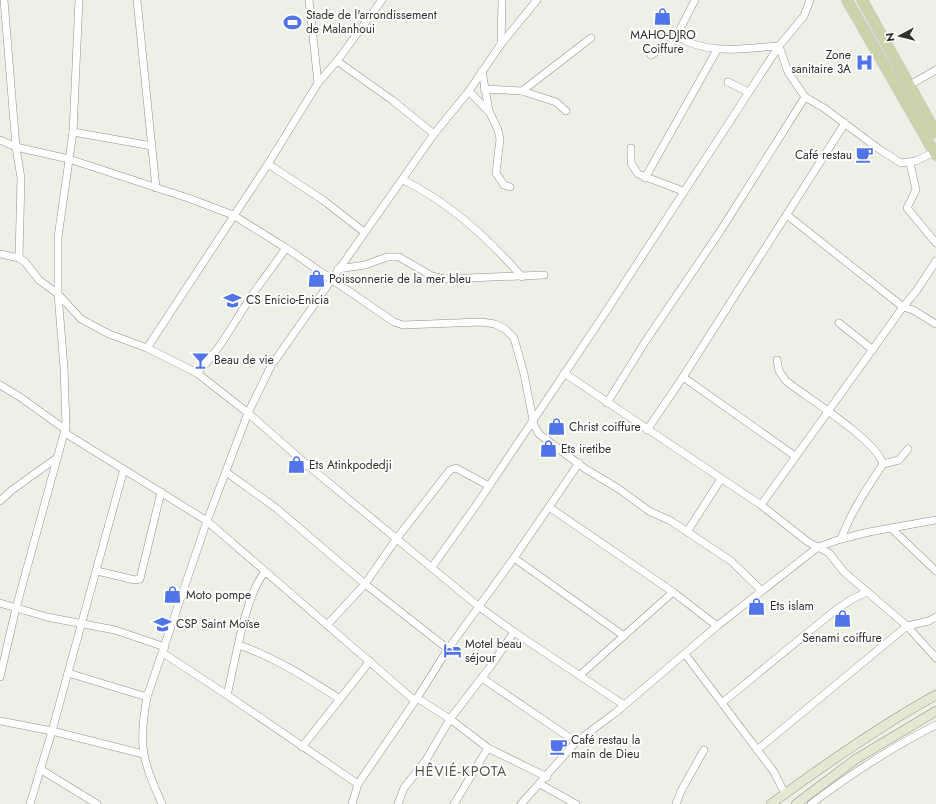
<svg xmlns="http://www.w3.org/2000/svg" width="936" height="804" font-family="Jost,sans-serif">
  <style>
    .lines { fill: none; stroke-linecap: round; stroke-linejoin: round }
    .minor-casing { stroke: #91938a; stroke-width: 8 }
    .secondary-casing { stroke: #91938a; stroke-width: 10 }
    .primary-casing { stroke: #cdcecd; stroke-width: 12 }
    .minor { stroke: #fff; stroke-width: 7 }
    .secondary { stroke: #e5e9d4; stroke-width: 9 }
    .primary { stroke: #cbd3aa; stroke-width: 10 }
    .labels { text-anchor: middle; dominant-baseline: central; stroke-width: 4; stroke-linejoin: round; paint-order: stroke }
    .poi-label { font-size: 12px; fill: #30312d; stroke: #fff; text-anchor: start }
    .quarter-label { font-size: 14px; letter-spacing: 1px; fill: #55574e; stroke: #fff }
  </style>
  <rect width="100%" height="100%" fill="#edf0e5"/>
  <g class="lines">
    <defs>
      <g id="minor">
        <path d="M4 0 16 147 21 178 19 258"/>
        <path d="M137 0 156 188"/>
        <path d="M309 0 318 83"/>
        <path d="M677 36C708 56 744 48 779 46L788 72 805 97 824 108 879 149 901 163 916 161 934 152"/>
        <path d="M501 44 502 0"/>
        <path d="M651 55 674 41 695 0"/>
        <path d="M337 61 392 100 434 134"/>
        <path d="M482 71 489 111 498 130 500 139 496 173 504 185 510 187"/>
        <path d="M728 82 748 92"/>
        <path d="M908 86 936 70"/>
        <path d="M484 89 522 91"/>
        <path d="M469 91 488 111"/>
        <path d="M566 111 556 102 522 91 591 38"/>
        <path d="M73 132 152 146"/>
        <path d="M0 140 16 147 69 159 191 199 233 215 286 248 394 322 403 325 481 322 495 324 505 329 514 338 524 374 534 425 539 434 584 468 619 489 649 511 671 521 731 561 762 591"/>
        <path d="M631 148V163L638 174 683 191"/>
        <path d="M910 163 916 190 907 208 936 243"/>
        <path d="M268 164 323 200 364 232"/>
        <path d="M645 178 717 50"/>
        <path d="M403 180C449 202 489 239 522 277"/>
        <path d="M787 215 903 307 913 310 936 324"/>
        <path d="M0 254 19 258 25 262 39 280 58 294 81 319 109 334 147 348 197 373 248 413 306 464 478 606 514 632 624 705"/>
        <path d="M338 269 365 265 387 257H399L432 276 444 279 544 275"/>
        <path d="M839 323 873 350"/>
        <path d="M147 348 268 164 318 83 337 61 382 0"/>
        <path d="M777 360 779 371 786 381C808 398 876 440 883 464"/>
        <path d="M197 373C219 351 230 329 247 303 259 284 273 267 286 248"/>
        <path d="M564 373 761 505 808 542 829 553 844 572 907 626 936 658"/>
        <path d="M683 377 795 456"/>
        <path d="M0 385 20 397 66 430"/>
        <path d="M607 403 645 342 721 230 805 97"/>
        <path d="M647 430 683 377 845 123"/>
        <path d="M65 433 207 521 415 701"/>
        <path d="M226 472 276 508 365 584 448 649"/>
        <path d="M0 501 12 490 58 457"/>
        <path d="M761 505 903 307 917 290 936 261"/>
        <path d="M549 507 673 592 580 675"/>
        <path d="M891 528 936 571"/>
        <path d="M687 532 721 479"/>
        <path d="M841 539C851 512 867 488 883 464L899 460 908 449"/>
        <path d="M514 558 624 636"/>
        <path d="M432 567 477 504 605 313 779 46 804 16 810 0"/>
        <path d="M97 571 135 580 140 579 161 492"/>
        <path d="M673 592 717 626"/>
        <path d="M0 603 47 617 115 630 165 647"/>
        <path d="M327 625 365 584 397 538 450 470 456 468 489 486"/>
        <path d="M239 645C276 658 307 678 340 699"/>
        <path d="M163 653 227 695 358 784"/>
        <path d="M685 654 774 772 785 794"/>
        <path d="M68 673 147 697"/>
        <path d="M0 677 16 608 66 426 64 368 58 294V237L73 132 79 0"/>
        <path d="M482 678 576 742"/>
        <path d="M227 695C235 664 245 594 265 572"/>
        <path d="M417 698 450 719 488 748 547 777"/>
        <path d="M723 702 833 612 852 599 867 592"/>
        <path d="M0 721 52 731 143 754"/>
        <path d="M302 747 370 661"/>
        <path d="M757 750 907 626 929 621 936 617"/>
        <path d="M40 769 97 804"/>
        <path d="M540 784 576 804"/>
        <path d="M30 804 52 731 124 469"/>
        <path d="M162 804C142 759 138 746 147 697L207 521 248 413 271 366 434 134 469 91 501 44 537 0"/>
        <path d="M352 804 358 784 417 698 448 649 514 558 579 463"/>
        <path d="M398 804 404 788 426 760 450 719 490 667 514 632"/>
        <path d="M454 804 488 748"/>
        <path d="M521 804 576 742 615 713 717 626 818 547 841 539 869 532 936 520"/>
        <path d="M676 804 681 791 704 750"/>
        <path d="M811 804C851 774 892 747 936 725"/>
      </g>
      <g id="secondary">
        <path d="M771 804C824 765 878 727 936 695"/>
        <path d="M796 804 856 759 936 711"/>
      </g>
      <g id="primary">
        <path d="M847 0 936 155"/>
        <path d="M862 0 936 133"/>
      </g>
    </defs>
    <use href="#minor" class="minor-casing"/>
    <use href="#secondary" class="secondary-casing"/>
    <use href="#primary" class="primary-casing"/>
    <use href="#minor" class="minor"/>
    <use href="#secondary" class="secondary"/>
    <use href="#primary" class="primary"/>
  </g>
  <defs>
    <symbol id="shop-bare" viewBox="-9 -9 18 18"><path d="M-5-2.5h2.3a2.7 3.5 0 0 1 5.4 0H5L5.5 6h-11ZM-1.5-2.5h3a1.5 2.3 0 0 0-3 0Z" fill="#5174e8" stroke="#fff" stroke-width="2.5" paint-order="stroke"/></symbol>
    <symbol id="stadium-bare" viewBox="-9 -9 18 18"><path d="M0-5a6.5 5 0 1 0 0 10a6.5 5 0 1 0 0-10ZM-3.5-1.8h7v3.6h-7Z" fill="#5174e8" stroke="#fff" stroke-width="2.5" paint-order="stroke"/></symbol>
    <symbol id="hospital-bare" viewBox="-9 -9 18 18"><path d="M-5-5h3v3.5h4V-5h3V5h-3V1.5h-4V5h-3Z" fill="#5174e8" stroke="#fff" stroke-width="2.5" paint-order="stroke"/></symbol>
    <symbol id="cafe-bare" viewBox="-9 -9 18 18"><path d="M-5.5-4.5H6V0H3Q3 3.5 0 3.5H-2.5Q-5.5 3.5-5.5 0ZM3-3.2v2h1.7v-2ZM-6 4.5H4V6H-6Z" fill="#5174e8" stroke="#fff" stroke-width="2.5" paint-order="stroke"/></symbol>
    <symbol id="school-bare" viewBox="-9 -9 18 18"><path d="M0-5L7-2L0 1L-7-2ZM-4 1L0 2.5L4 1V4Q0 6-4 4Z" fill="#5174e8" stroke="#fff" stroke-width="2.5" paint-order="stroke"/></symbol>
    <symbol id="bar-bare" viewBox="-9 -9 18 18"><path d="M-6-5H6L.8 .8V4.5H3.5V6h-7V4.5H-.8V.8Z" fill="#5174e8" stroke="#fff" stroke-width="2.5" paint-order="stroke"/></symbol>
    <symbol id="hotel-bare" viewBox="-9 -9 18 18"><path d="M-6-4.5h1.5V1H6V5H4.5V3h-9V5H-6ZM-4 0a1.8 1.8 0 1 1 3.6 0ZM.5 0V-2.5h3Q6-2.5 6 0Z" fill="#5174e8" stroke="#fff" stroke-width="2.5" paint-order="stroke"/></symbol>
  </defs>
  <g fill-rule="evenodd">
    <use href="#shop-bare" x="650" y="4" width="25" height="25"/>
    <use href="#stadium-bare" x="280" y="10" width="25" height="25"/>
    <use href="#hospital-bare" x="852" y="50" width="25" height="25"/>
    <use href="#cafe-bare" x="852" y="142" width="25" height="25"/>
    <use href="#shop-bare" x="304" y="266" width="25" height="25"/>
    <use href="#school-bare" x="220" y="288" width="25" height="25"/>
    <use href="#bar-bare" x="188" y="348" width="25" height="25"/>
    <use href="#shop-bare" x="544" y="414" width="25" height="25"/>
    <use href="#shop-bare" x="536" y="436" width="25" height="25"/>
    <use href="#shop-bare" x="284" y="452" width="25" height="25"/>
    <use href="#shop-bare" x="160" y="582" width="25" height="25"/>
    <use href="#shop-bare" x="744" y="594" width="25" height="25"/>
    <use href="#shop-bare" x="830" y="606" width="25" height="25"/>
    <use href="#school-bare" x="150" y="612" width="25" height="25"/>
    <use href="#hotel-bare" x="440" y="638" width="25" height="25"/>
    <use href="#cafe-bare" x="546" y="734" width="25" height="25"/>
  </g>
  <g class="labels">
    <g class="poi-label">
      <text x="306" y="15">Stade de l'arrondissement<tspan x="306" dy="14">de Malanhoui</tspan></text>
      <text x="663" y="35" text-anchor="middle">MAHO-DJRO<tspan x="663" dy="14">Coiffure</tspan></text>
      <text x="851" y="55" text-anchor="end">Zone<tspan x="851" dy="14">sanitaire 3A</tspan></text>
      <text x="852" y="155" text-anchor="end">Café restau</text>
      <text x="329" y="279">Poissonnerie de la mer bleu</text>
      <text x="246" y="300">CS Enicio-Enicia</text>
      <text x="214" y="360">Beau de vie</text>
      <text x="569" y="427">Christ coiffure</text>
      <text x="561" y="449">Ets iretibe</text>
      <text x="309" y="465">Ets Atinkpodedji</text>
      <text x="186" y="595">Moto pompe</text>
      <text x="770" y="606">Ets islam</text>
      <text x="176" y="624">CSP Saint Moïse</text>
      <text x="842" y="638" text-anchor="middle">Senami coiffure</text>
      <text x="465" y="644">Motel beau<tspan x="465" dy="14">séjour</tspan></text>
      <text x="571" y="740">Café restau la<tspan x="571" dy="14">main de Dieu</tspan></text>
    </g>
    <g class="quarter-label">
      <text x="461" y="771">HÊVIÉ-KPOTA</text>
    </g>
  </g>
  <g transform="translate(900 36) rotate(263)" stroke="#ffffff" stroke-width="3" paint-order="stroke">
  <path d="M0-3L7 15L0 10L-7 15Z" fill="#30312d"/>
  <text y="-6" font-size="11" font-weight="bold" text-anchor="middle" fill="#30312d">N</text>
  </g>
</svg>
